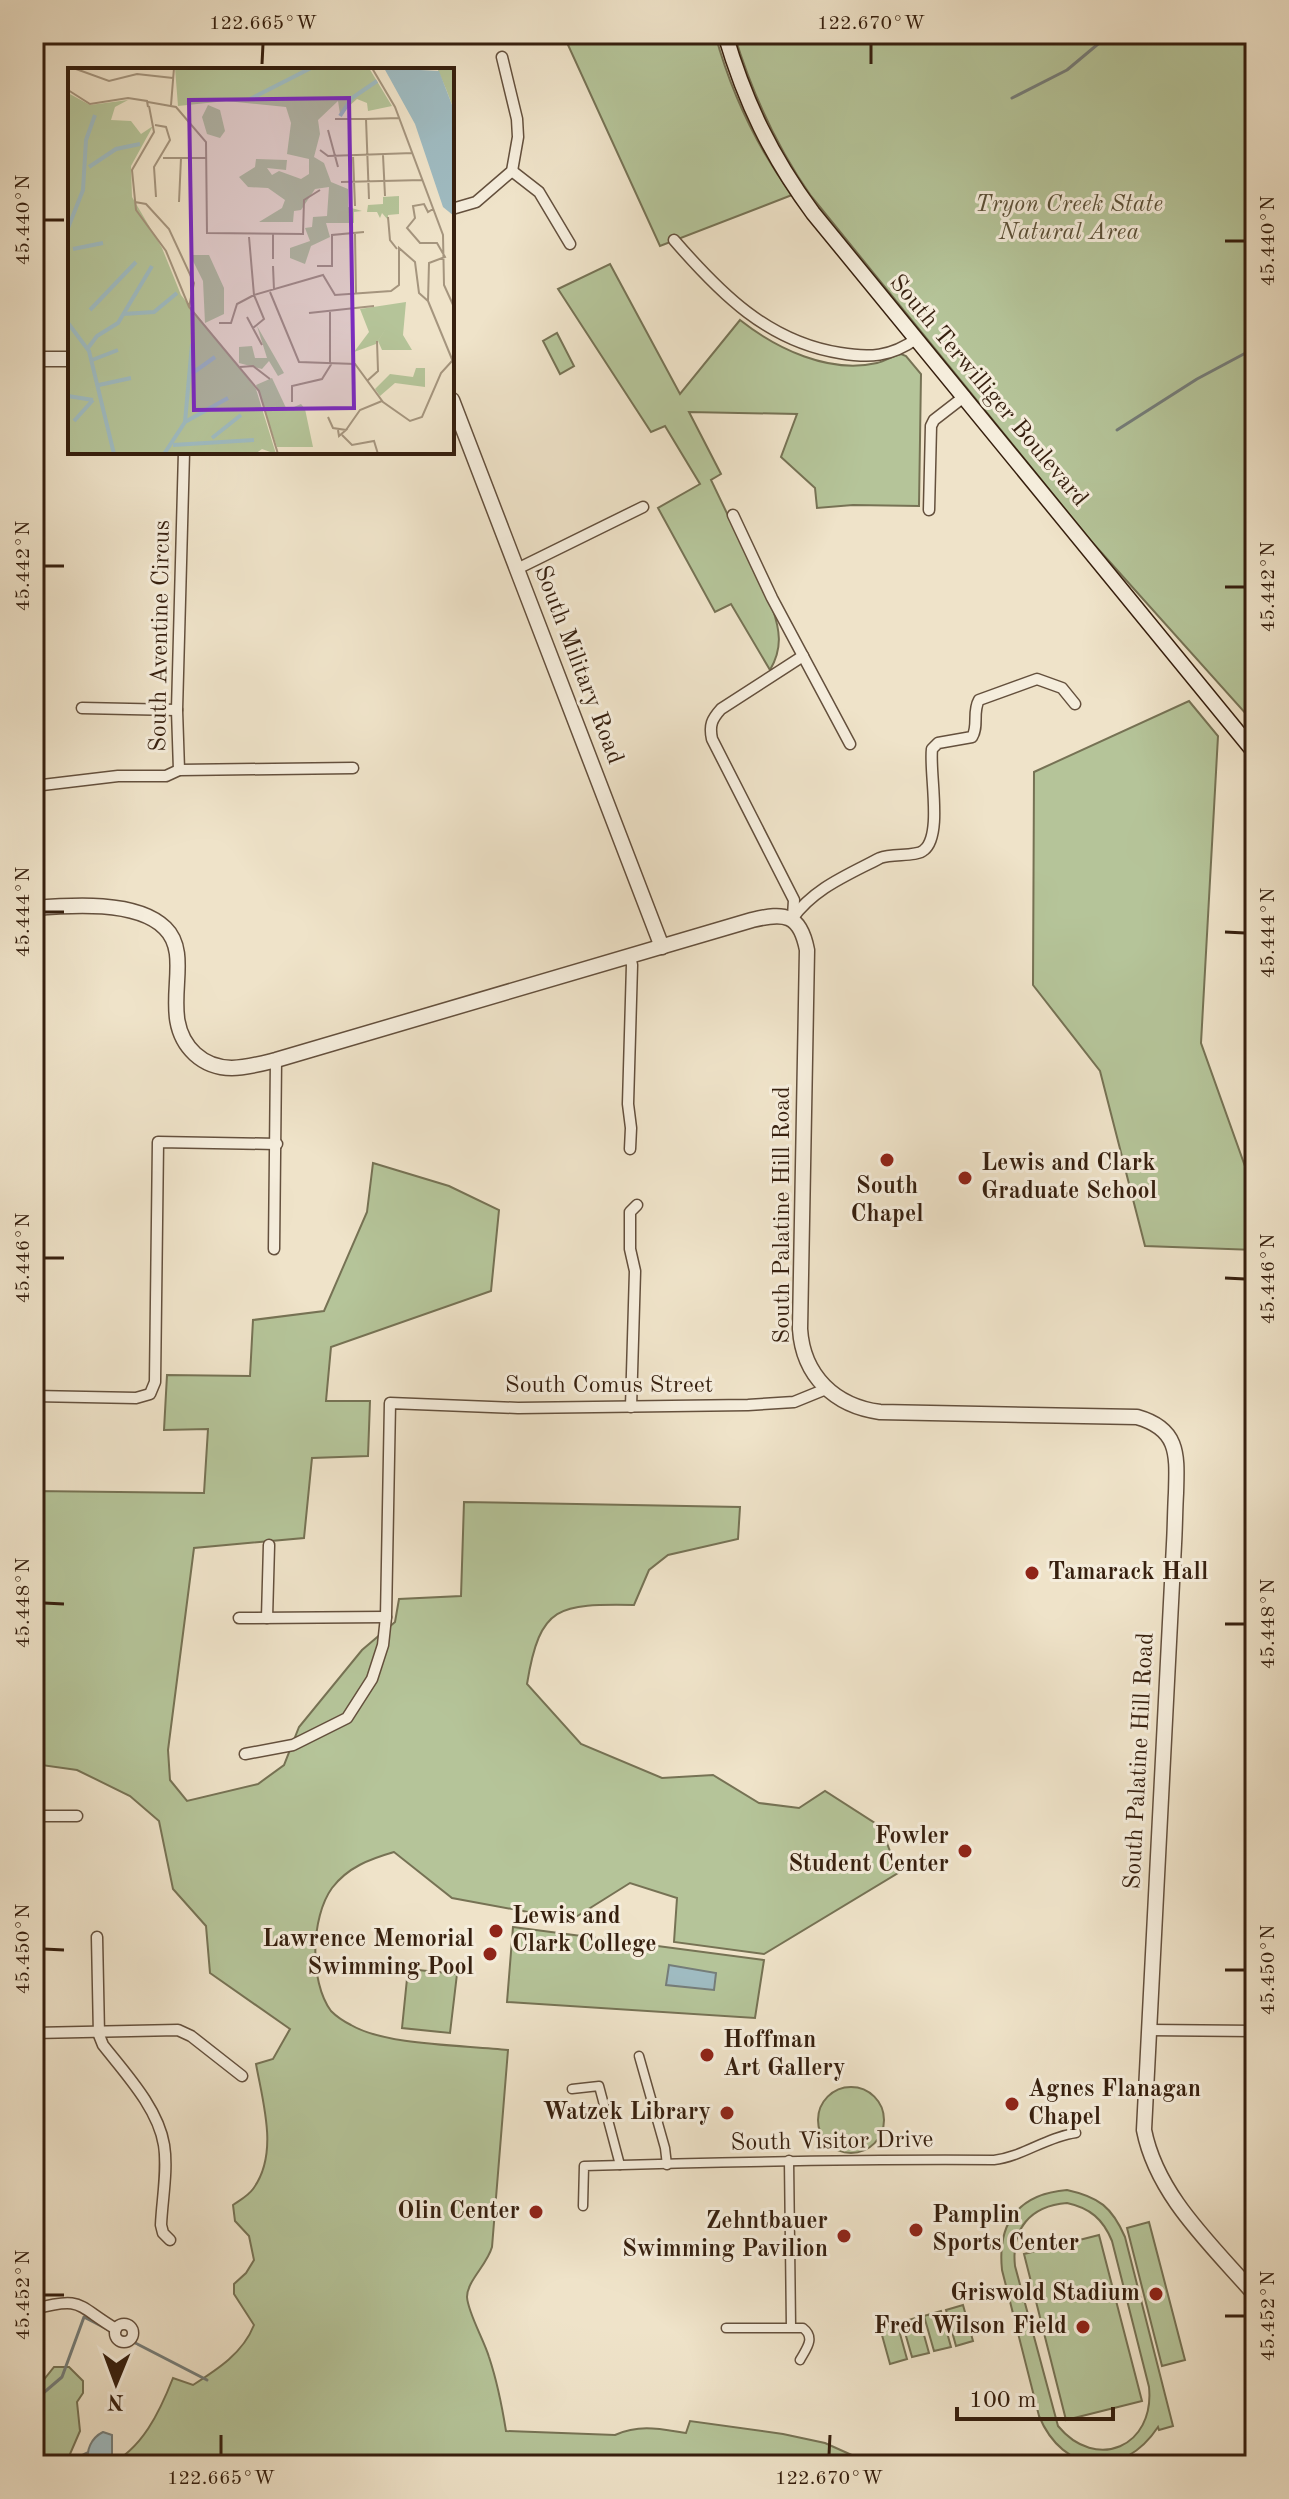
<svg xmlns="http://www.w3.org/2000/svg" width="1289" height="2499" font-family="'Old Standard TT',serif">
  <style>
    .green { fill: #b5c499; stroke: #767254; stroke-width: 2; fill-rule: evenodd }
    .water { fill: #9fbbc1; stroke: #757d79; stroke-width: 2 }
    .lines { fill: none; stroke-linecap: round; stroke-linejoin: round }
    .stream { stroke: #757d79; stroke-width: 3 }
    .pedestrian-casing { stroke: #64503d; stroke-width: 11 }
    .minor-casing { stroke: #64503d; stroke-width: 13 }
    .tertiary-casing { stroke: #64503d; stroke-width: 17 }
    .secondary-casing { stroke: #361f0e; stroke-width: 17 }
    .pedestrian { stroke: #f5eddc; stroke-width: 8 }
    .minor { stroke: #f5eddc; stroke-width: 10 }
    .tertiary { stroke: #f5eddc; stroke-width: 14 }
    .secondary { stroke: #f5eddc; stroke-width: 14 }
    .ticks { fill: none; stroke: #361f0e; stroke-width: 3 }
    .poi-dot { fill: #8f2418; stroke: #f5eddc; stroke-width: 3 }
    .labels { text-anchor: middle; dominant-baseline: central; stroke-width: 6; stroke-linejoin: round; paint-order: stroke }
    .park-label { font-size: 24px; font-style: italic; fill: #5c5138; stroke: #f5eddc }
    .street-label { font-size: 24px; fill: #361f0e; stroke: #f5eddc }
    .poi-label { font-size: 24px; font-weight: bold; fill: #361f0e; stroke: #f5eddc; text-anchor: end }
    .inset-river { fill: none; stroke: #9fbbc1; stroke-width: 4 }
    .inset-road { fill: none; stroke: #a5957e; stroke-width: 2 }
    .view { fill: #7b2cbf; fill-opacity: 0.15; stroke: #7b2cbf; stroke-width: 4 }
    .inset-edge { fill: none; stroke: #361f0e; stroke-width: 4 }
    .neatline { fill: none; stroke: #361f0e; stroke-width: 3 }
    .ticks-label { font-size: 20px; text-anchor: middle; fill: #361f0e }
  </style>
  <rect width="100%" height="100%" fill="#efe3c9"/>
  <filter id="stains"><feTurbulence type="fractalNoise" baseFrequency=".0025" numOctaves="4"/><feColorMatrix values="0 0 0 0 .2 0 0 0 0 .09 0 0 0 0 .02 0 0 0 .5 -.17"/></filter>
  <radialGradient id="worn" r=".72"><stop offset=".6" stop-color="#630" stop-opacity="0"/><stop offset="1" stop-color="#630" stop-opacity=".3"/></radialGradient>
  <g class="green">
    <path d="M563 34H715C731 92 756 146 792 195L660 246Z"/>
    <path d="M734 34H1255V724L1091 541 811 196C776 146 752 93 734 34Z"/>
    <path d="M610 264 680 394 740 320C777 349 829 374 877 363 885 361 892 356 901 354L906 356 921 374 919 506 853 505 817 508 815 488 781 457 797 414 689 412 721 474 711 480 772 607C780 630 783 648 770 670L731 604 715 612 658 508 700 484 665 426 651 432 558 289Z"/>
    <path d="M557 333 574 366 560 374 543 341Z"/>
    <path d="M1189 701 1218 736 1201 1043 1251 1183H1255V1250L1145 1246 1100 1071 1033 985 1034 772Z"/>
    <path d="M373 1163 449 1186 499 1210 491 1291 331 1347 326 1401H370L368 1456 312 1458 304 1538 194 1548 168 1750 170 1780 187 1801 258 1784 284 1765 299 1727 362 1650 395 1622 399 1599 461 1596 464 1502 740 1507 738 1539 668 1555 649 1570 634 1605C559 1604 540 1604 527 1684L581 1744 662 1778 713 1775 759 1803 799 1808 825 1791 881 1827 898 1873 764 1954 674 1942 677 1898 630 1883 571 1920 452 1898 394 1852C370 1859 348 1867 332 1888 311 1917 309 1981 331 2011 336 2016 345 2022 351 2025 387 2046 465 2045 508 2050L492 2247C487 2265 467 2281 467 2297 468 2313 484 2340 489 2357 497 2381 502 2406 506 2431L615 2435C640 2424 660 2429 686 2433L690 2421 783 2434 825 2443 874 2465H108C142 2450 160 2411 173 2378L193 2385C218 2369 243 2353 254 2325L234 2294V2284L246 2273 254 2260 249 2236 235 2221 233 2205C240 2200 248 2196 253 2189 279 2154 263 2103 256 2064L273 2059 290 2029 210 1973 206 1926 173 1889 159 1821 130 1796 77 1770 34 1764V1491L204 1493 208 1429 164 1430 167 1375 250 1376 253 1320 324 1311 367 1212Z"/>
    <path d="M513 1927 764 1960 755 2018 507 2002Z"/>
    <path d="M408 1969 457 1974 450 2033 402 2028Z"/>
    <circle cx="851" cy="2120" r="33"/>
    <path d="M1067 2190C1099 2197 1112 2207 1125 2237L1173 2426 1159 2430 1158 2427C1123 2480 1063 2474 1039 2416L1002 2270C997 2222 1019 2194 1067 2190ZM1067 2203C1090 2208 1103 2219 1112 2241L1149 2387C1155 2447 1096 2472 1058 2426L1015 2266C1011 2229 1030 2206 1067 2203Z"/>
    <path d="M1149 2222 1185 2360 1162 2366 1127 2228Z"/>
    <path d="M1099 2235 1142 2401 1066 2420 1024 2254Z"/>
    <path d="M963 2305 973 2341 956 2346 946 2310Z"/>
    <path d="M941 2311 951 2347 934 2351 924 2316Z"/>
    <path d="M919 2317 929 2353 912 2357 902 2322Z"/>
    <path d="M897 2323 907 2359 890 2364 880 2328Z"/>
    <path d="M54 2367H69L83 2381V2393L77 2402 80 2431 70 2454 74 2465H34V2392Z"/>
  </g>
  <g class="water">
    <path d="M669 1965 716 1973 714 1990 666 1985Z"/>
    <path d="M103 2432 112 2435V2459H101L88 2463C86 2450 91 2438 103 2432Z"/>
  </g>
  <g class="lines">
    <g class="stream">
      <path d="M1012 98 1067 70 1110 34"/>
      <path d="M1117 430 1197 379 1255 348"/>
      <path d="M114 2332 207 2380"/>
      <path d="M34 2401 62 2377 84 2317 107 2329"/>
      <path d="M63 2465 87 2453"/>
    </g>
    <defs>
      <g id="pedestrian">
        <path d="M639 2056 665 2148 667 2165"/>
        <path d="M572 2089 599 2086 620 2165"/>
        <path d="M789 2160 791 2327"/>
        <path d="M583 2206 584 2166C720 2162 857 2159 994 2160 1022 2157 1046 2137 1076 2133"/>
        <path d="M726 2328H803C816 2338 806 2349 800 2360"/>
      </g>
      <g id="minor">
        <path d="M512 171 539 192 570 244"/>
        <path d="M452 209 476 202 512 171 518 137 517 119 502 57"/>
        <path d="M674 240C720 293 768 342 840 353 869 358 891 357 916 339"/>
        <path d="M929 510 931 426 934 420 965 396"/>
        <path d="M733 515 772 598 850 744"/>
        <path d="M517 569 643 507"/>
        <path d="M82 708 177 710"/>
        <path d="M179 770 177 710 184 452"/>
        <path d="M34 786 118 776H166L179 770 353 768"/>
        <path d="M793 917 794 900 712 739C709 725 712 719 721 709L803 656"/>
        <path d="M792 919C814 888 848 875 880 858 892 853 917 857 924 850 943 835 929 772 932 749L938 743 972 737C979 726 972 712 979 700L1037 679 1062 688 1075 704"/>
        <path d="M630 957 632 965 628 1104 631 1128 630 1149"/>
        <path d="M274 1249 276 1060"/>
        <path d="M34 1396 136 1398 150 1394 155 1382 158 1142 277 1144"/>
        <path d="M631 1407 635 1271 630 1249V1212L637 1205"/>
        <path d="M239 1618 386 1617"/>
        <path d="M267 1618 269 1545"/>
        <path d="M245 1754 293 1745 347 1718 372 1679 383 1645 386 1617 390 1403 518 1408 748 1405 794 1402 826 1389"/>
        <path d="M34 1816H77"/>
        <path d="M97 1937 99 2035 103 2045C125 2073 158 2108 164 2145 168 2170 162 2200 161 2225L163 2233 170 2240"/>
        <path d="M1148 2030 1255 2031"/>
        <path d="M34 2033 178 2030 191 2036 242 2076"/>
        <path d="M34 2309C83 2296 76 2305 116 2329"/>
        <circle cx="124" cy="2333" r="9"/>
      </g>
      <g id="tertiary">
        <path d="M34 359H70"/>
        <path d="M452 400 662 947"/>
        <path d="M34 908C70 905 137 900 165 928 196 958 155 1017 195 1054 219 1076 248 1067 276 1060L752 920C785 912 800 914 807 950L800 1329C803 1376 835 1406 880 1412L1137 1417C1180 1429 1177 1456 1176 1493 1175 1510 1175 1527 1174 1544L1144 2130C1157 2196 1212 2245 1255 2295"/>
      </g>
      <path id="secondary" d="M725 34C745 102 771 156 813 213L1255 753"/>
    </defs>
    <use href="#pedestrian" class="pedestrian-casing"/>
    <use href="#minor" class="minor-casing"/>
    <use href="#tertiary" class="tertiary-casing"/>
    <use href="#secondary" class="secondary-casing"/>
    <use href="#pedestrian" class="pedestrian"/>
    <use href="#minor" class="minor"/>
    <use href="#tertiary" class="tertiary"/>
    <use href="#secondary" class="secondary"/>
  </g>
  <path class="ticks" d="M262 64 263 44M871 64V44M44 220H64M1225 241H1245M44 566H64M1225 587H1245M44 912H64M1225 932 1245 933M44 1258H64M1225 1278 1245 1279M44 1603 64 1604M1225 1624H1245M44 1949 64 1950M1225 1970H1245M44 2295H64M1225 2316H1245M221 2455V2435M829 2455 830 2435"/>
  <g class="poi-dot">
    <circle cx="887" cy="1160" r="8"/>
    <circle cx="965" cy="1178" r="8"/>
    <circle cx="1032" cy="1573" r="8"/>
    <circle cx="965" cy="1851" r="8"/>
    <circle cx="496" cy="1931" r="8"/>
    <circle cx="490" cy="1954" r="8"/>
    <circle cx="707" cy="2055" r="8"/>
    <circle cx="1012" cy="2104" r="8"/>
    <circle cx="727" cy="2113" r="8"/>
    <circle cx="536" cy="2212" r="8"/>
    <circle cx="916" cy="2230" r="8"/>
    <circle cx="844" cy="2236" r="8"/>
    <circle cx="1156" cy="2294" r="8"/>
    <circle cx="1083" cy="2327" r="8"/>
  </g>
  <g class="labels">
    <g class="park-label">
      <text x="1069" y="205">Tryon Creek State<tspan x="1069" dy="28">Natural Area</tspan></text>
    </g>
    <g class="street-label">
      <text transform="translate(988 391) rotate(50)">South Terwilliger Boulevard</text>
      <text transform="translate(161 636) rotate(-89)">South Aventine Circus</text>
      <text transform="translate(578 665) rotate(69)">South Military Road</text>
      <text transform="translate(783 1215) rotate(-90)">South Palatine Hill Road</text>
      <text x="609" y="1386">South Comus Street</text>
      <text transform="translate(1140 1761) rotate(-87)">South Palatine Hill Road</text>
      <text transform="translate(832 2142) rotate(-1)">South Visitor Drive</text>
    </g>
    <g class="poi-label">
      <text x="981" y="1164" text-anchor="start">Lewis and Clark<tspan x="981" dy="28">Graduate School</tspan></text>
      <text x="887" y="1187" text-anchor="middle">South<tspan x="887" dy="28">Chapel</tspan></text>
      <text x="1048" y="1573" text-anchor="start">Tamarack Hall</text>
      <text x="949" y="1837">Fowler<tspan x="949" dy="28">Student Center</tspan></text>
      <text x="512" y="1917" text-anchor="start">Lewis and<tspan x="512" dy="28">Clark College</tspan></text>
      <text x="474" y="1940">Lawrence Memorial<tspan x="474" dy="28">Swimming Pool</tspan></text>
      <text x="723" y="2041" text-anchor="start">Hoffman<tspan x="723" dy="28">Art Gallery</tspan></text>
      <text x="1028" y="2090" text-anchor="start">Agnes Flanagan<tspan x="1028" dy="28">Chapel</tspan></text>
      <text x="711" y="2113">Watzek Library</text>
      <text x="520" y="2212">Olin Center</text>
      <text x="932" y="2216" text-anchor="start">Pamplin<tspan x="932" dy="28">Sports Center</tspan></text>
      <text x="828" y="2222">Zehntbauer<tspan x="828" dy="28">Swimming Pavilion</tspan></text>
      <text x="1140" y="2294">Griswold Stadium</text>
      <text x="1067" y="2327">Fred Wilson Field</text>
    </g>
  </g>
  <g transform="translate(68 68)">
    <rect width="386" height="386" fill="#efe3c9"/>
    <path d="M107 0H301L324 38 300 43 299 35 289 31 272 46 270 33 250 52 252 66 246 89 256 95 263 114 280 121V139L294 143 286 144V155H258L262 169 243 178 237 196 222 190V180L242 173 237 160 244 159 245 149 259 148 261 119 247 121 233 142 226 143 225 154H191L214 140 217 132 200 120 180 119 171 109 187 99 188 91 219 92 218 102 199 100 204 107 211 103 233 111 241 106V91L219 86 223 55 218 39 158 33 110 38ZM369 0H386V42L378 21ZM0 25 22 37 60 32 47 39 43 52 63 53 73 66 85 58 63 98 64 129 94 180 113 227 188 321 208 386 194 381 187 386H0ZM140 37 152 42 157 63 152 70 139 66 134 49ZM331 128V146L320 147V152L314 145 312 150 309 144H299L300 137 315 136V129ZM122 187H141L156 220V246L137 255 135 213ZM338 234 335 267 344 282H314L310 273 320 257 308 276 286 284 301 264 292 241ZM189 258 216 305 210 308 201 293 194 301 171 295V279L184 278 187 290H199ZM348 300H357V319L327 315 312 328 307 321 322 306 345 309ZM204 310 219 342 233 336 237 341 245 379H209L188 317Z" fill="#b5c499"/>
    <path d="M316 0 371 3 386 42V148L375 139 347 56Z" fill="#9fbbc1"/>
    <path class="inset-river" d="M182 31 243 0M272 48 284 30 309 13M21 99 48 81 72 76M0 160 15 122 18 72 27 47M5 181 35 175M22 242 68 194M55 246 86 244 109 225M0 255 21 283 46 386M20 280 29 268 50 255 84 198M24 292 50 282M126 304 147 289M31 317 63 310M0 328 25 332M6 353 25 332M117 354 160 330M144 370 173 347M105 377 186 372M96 386 117 354 124 276"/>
    <path class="inset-road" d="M304 0 327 39 375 167 376 217 386 239M8 1 41 13 69 6 105 10M0 22 22 36 60 30 79 33 80 39M80 34 108 39 138 74 139 165 235 166 236 132 252 122M103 37 106 0M81 38 86 64 64 102 68 142 98 183 121 239 191 323 210 386M267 51H298M87 57 98 59 102 72 86 99 88 129M260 62 270 99M252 82 260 88 345 85M285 87 287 138M315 87 317 128M95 90H139M273 114 355 112M301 131 298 51 331 50M67 134 78 136 101 161 126 215 121 239M111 134 113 90M320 149 322 172 329 181M287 166 288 226M181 169 186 227 255 207 267 227 323 223 331 217V180L347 194 351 225 360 233 361 195 377 189 369 175H352L339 160 347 150 345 138 356 136 360 144 365 141M205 191V166M205 198 206 222M249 198H264V167L296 164M202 224 231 294 287 296 315 334 342 353 354 349 373 305 384 293M360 233 386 296M262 244V295M241 245 306 238M179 249 194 277M151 255H163L169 236 186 227 196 251 185 260M172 299 185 298 202 311M299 313 310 303 309 273M224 334V318L254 311 264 295M260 349 265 360 278 362 271 368 270 362M278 362 292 342 314 333M274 367 284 377 306 373 310 386"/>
    <path class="view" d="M281 30 286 340 126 342 121 32Z"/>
    <rect width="386" height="386" class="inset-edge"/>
  </g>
  <rect width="1289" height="2499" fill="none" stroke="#efe3c9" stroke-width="88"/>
  <g transform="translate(116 2383) rotate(181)" stroke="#f5eddc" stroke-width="6" paint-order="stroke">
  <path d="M0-6L14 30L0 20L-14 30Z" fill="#361f0e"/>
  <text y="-12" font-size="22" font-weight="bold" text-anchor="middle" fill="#361f0e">N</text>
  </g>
  <path d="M957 2407v12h156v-12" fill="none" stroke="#361f0e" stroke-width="4"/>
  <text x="969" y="2407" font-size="24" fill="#361f0e" stroke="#f5eddc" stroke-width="6" paint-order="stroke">100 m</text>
  <rect x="44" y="44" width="1201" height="2411" class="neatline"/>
  <g class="ticks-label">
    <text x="263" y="29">122.665°W</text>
    <text x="871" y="29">122.670°W</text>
    <text transform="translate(22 220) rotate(-90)" y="7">45.440°N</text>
    <text transform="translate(1267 241) rotate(-90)" y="7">45.440°N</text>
    <text transform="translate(22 566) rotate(-90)" y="7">45.442°N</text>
    <text transform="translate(1267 587) rotate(-90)" y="7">45.442°N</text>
    <text transform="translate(22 912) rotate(-90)" y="7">45.444°N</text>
    <text transform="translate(1267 933) rotate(-90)" y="7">45.444°N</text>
    <text transform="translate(22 1258) rotate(-90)" y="7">45.446°N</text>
    <text transform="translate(1267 1279) rotate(-90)" y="7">45.446°N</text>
    <text transform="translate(22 1603) rotate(-90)" y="7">45.448°N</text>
    <text transform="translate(1267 1624) rotate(-90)" y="7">45.448°N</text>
    <text transform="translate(22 1949) rotate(-90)" y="7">45.450°N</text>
    <text transform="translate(1267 1970) rotate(-90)" y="7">45.450°N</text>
    <text transform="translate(22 2295) rotate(-90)" y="7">45.452°N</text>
    <text transform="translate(1267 2316) rotate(-90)" y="7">45.452°N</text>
    <text x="221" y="2484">122.665°W</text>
    <text x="829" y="2484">122.670°W</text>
  </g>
  <rect width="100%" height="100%" filter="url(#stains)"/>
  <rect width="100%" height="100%" fill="url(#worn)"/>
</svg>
